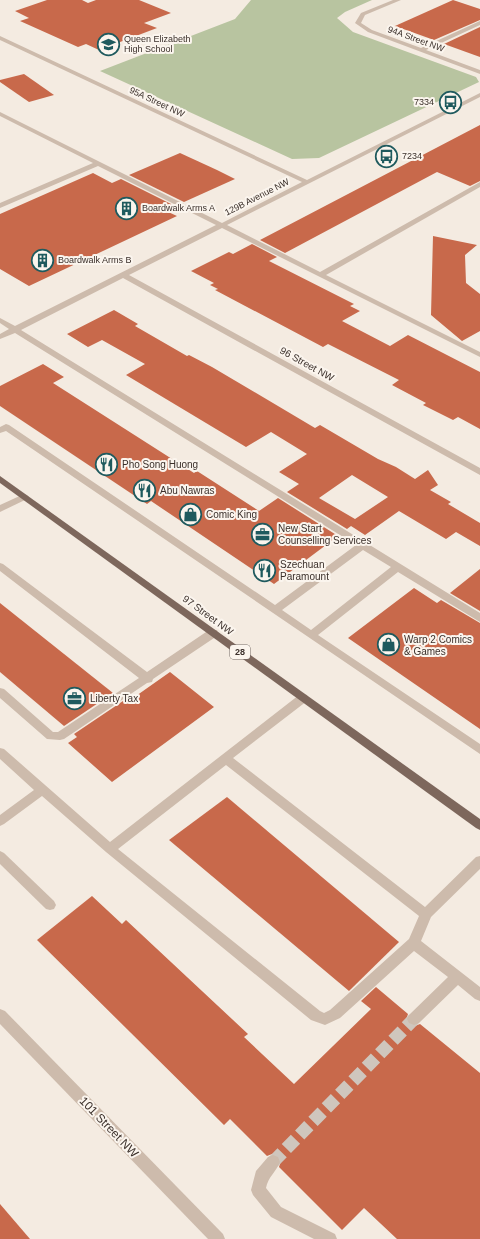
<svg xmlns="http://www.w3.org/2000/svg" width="480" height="1239" font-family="Arial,sans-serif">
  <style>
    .green { fill: #b8c4a0 }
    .building { fill: #c8694b; fill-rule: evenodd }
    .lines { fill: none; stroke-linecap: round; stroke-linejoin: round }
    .minor-tunnel { stroke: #cfc6bd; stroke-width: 13; stroke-dasharray: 13 6; stroke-linecap: butt }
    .minor { fill: #cdbbac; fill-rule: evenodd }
    .major { fill: #7d675c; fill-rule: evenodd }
    .labels { text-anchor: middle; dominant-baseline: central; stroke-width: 4; stroke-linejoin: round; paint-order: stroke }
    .far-poi-label { font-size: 9px; fill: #3b302b; stroke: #fbf5ee; text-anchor: start }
    .far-street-label { font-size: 9px; fill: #3b302b; stroke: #fbf5ee }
    .shield { fill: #fbf5ee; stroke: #756b66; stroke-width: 1 }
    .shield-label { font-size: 9px; font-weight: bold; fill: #3b302b }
    .street-label { font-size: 10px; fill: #3b302b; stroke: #fbf5ee }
    .poi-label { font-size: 10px; fill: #3b302b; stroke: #fbf5ee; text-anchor: start }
    .near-street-label { font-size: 12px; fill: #3b302b; stroke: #fbf5ee }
  </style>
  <rect width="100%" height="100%" fill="#f4ebe1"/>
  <path class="green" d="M251 0H372L345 12 337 18 353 32 476 77 479 82 319 158 292 159 100 71 235 19Z"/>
  <g class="building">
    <path d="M47 0H82L88 3 96 0H139L171 13 144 23 157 28 99 50 86 44 78 47 20 21 29 18 15 11Z"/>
    <path d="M453 0 480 9V20L434 40 395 26Z"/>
    <path d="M480 27V57L444 44Z"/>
    <path d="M24 74 54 95 29 102 0 82V80Z"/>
    <path d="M480 125V181L470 186 437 172 285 253 260 240Z"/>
    <path d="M180 153 217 170 235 179 184 202 129 175Z"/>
    <path d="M93 173 112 183 121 179 175 206 166 211 177 216 29 286 0 269V214Z"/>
    <path d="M433 236 477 245 465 255 466 283 480 294V331L462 341 431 315Z"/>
    <path d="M252 244 277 257 269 261 354 304 350 306 360 311 342 321 390 346 408 335 480 372V429L458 417 453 420 423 405 426 403 392 385 399 380 328 344 323 347 215 290 218 289 210 285 214 283 191 271 229 252 233 254Z"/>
    <path d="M114 310 138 324 135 326 187 356 189 355 212 367 315 428 320 425 378 459 396 467 415 479 428 470 438 485 430 490 451 502 448 504 480 523V546L456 532 446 539 399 511 365 535 351 526 347 529 287 492 299 484 279 472 307 454 271 432 246 447 126 375 145 364 102 340 88 347 67 334ZM352 475 388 497 355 519 319 498Z"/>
    <path d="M43 364 64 377 53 383 194 473 197 471 259 511 278 498 338 536 274 584 151 501 147 504 0 406V386Z"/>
    <path d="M480 569V611L450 593Z"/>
    <path d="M414 588 437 603 441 600 480 623V729L348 638Z"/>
    <path d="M0 603 113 693 64 726 0 672Z"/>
    <path d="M170 672 214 707 112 782 68 743 77 737 74 734 123 701 126 703Z"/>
    <path d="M227 797 399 942 349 991 169 840Z"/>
    <path d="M92 896 122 924 126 920 248 1034 244 1037 294 1084 371 1009 361 1001 376 987 408 1014 406 1020 408 1024 415 1026 420 1024 480 1073V1239H397L364 1208 342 1230 279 1167 281 1161 279 1156 272 1154 267 1156 230 1119 224 1125 37 940Z"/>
    <path d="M0 1204 30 1239H0Z"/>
  </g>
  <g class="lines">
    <path class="minor-tunnel" d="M273 1162 414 1019"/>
    <g class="minor">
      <path d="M393 0H401L365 15 361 23 372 30 421 48 480 21V25L426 50 480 70V74L368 32 355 23 361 13Z"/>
      <path d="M0 36 307 180 480 93V97L227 225 320 272 480 182V187L326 275 480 352V357L222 228 129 275 480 468V475L123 278 21 330 480 613V622L398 572 318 635 480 744V754L6 431 0 433V427L6 424 9 425 275 605 356 545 15 333 0 339V334L9 329 0 323V318L15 326 216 225 98 166 0 208V203L93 163 0 116V112L222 223 302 182 0 40ZM363 550 391 567 311 630 282 610Z"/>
      <path d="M24 494 27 495 29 497 27 499 0 512V505Z"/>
      <path d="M0 563 3 564 147 672 209 630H217L218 633 217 636 153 679 152 682 147 683 64 739 60 740 47 739 0 698V688L4 689 53 732H58L139 678 0 571Z"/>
      <path d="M303 694 307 695 308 698 307 701 233 758 425 907 476 857 480 856V869L431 917 421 941 480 987V1001L475 999 458 985 419 1023 414 1025 409 1023 407 1019 409 1015 448 977 414 951 340 1018 325 1025 311 1020 106 852 42 796 4 824 0 826V815L34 790 0 759V748L4 749 110 842 299 695ZM226 765 419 916 409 939 330 1010 324 1013 320 1011 118 849Z"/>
      <path d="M0 851 4 853 54 901 56 905 54 909 50 910 46 909 0 864Z"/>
      <path d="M0 1009 5 1011 223 1234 225 1239H208L0 1024Z"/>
      <path d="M273 1155 278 1157 280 1162C276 1172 268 1177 266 1188L281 1207 335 1234 337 1239H314L271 1217 253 1195 251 1190 256 1171 268 1157Z"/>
    </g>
    <path class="major" d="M0 476 480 819V830L476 828 0 483Z"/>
  </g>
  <defs>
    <symbol id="school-ring" viewBox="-11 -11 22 22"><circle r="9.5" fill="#fbf5ee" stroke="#1f5a5e" stroke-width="1.5"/><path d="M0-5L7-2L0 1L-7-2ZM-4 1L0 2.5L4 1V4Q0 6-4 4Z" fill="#1f5a5e"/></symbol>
    <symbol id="bus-ring" viewBox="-11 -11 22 22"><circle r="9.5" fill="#fbf5ee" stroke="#1f5a5e" stroke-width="1.5"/><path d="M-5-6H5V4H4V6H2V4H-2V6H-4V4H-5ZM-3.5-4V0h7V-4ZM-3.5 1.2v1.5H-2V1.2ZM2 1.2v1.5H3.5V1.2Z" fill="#1f5a5e"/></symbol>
    <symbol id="building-ring" viewBox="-11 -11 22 22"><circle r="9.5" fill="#fbf5ee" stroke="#1f5a5e" stroke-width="1.5"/><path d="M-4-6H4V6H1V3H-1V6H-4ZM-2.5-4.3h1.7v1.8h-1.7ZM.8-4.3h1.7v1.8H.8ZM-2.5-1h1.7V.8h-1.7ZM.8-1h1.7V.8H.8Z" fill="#1f5a5e"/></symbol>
    <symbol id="restaurant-ring" viewBox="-11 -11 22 22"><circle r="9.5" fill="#fbf5ee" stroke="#1f5a5e" stroke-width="1.5"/><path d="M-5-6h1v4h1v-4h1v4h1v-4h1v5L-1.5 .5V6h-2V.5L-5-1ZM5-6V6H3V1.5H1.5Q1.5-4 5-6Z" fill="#1f5a5e"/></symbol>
    <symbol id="shop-ring" viewBox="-11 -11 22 22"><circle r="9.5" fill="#fbf5ee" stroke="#1f5a5e" stroke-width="1.5"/><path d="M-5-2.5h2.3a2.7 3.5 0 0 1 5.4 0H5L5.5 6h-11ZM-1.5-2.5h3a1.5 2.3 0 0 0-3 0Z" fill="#1f5a5e"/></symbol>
    <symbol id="office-ring" viewBox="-11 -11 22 22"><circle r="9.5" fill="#fbf5ee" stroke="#1f5a5e" stroke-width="1.5"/><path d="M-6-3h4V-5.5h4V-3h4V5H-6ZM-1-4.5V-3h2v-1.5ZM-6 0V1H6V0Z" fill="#1f5a5e"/></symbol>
  </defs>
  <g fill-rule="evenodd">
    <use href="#school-ring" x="96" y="32" width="25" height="25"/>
    <use href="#bus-ring" x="438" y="90" width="25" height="25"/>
    <use href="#bus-ring" x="374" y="144" width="25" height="25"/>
    <use href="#building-ring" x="114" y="196" width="25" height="25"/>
    <use href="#building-ring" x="30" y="248" width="25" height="25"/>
    <use href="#restaurant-ring" x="94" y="452" width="25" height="25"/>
    <use href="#restaurant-ring" x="132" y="478" width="25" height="25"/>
    <use href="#shop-ring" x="178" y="502" width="25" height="25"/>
    <use href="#office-ring" x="250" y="522" width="25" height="25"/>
    <use href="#restaurant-ring" x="252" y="558" width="25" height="25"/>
    <use href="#shop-ring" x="376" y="632" width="25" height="25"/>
    <use href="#office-ring" x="62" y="686" width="25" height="25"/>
  </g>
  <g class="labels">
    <g class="far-poi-label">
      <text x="124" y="39">Queen Elizabeth<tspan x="124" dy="10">High School</tspan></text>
      <text x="434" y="102" text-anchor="end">7334</text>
      <text x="402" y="156">7234</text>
      <text x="142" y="208">Boardwalk Arms A</text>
      <text x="58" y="260">Boardwalk Arms B</text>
    </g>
    <g class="far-street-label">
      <text transform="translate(416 39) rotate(20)">94A Street NW</text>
      <text transform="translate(157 102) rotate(25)">95A Street NW</text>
      <text transform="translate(257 197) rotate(-27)">129B Avenue NW</text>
    </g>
    <rect class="shield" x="230" y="645" width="20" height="14" rx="3"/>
    <g class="shield-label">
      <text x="240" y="652">28</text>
    </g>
    <g class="street-label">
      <text transform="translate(307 364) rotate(29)">96 Street NW</text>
      <text transform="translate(208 615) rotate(36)">97 Street NW</text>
    </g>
    <g class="poi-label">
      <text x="122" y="464">Pho Song Huong</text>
      <text x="160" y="490">Abu Nawras</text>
      <text x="206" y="514">Comic King</text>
      <text x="278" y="528">New Start<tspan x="278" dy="12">Counselling Services</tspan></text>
      <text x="280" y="564">Szechuan<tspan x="280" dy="12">Paramount</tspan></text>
      <text x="404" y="639">Warp 2 Comics<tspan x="404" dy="12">&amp; Games</tspan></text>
      <text x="90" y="698">Liberty Tax</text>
    </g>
    <g class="near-street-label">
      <text transform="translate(109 1127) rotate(46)">101 Street NW</text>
    </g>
  </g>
</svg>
